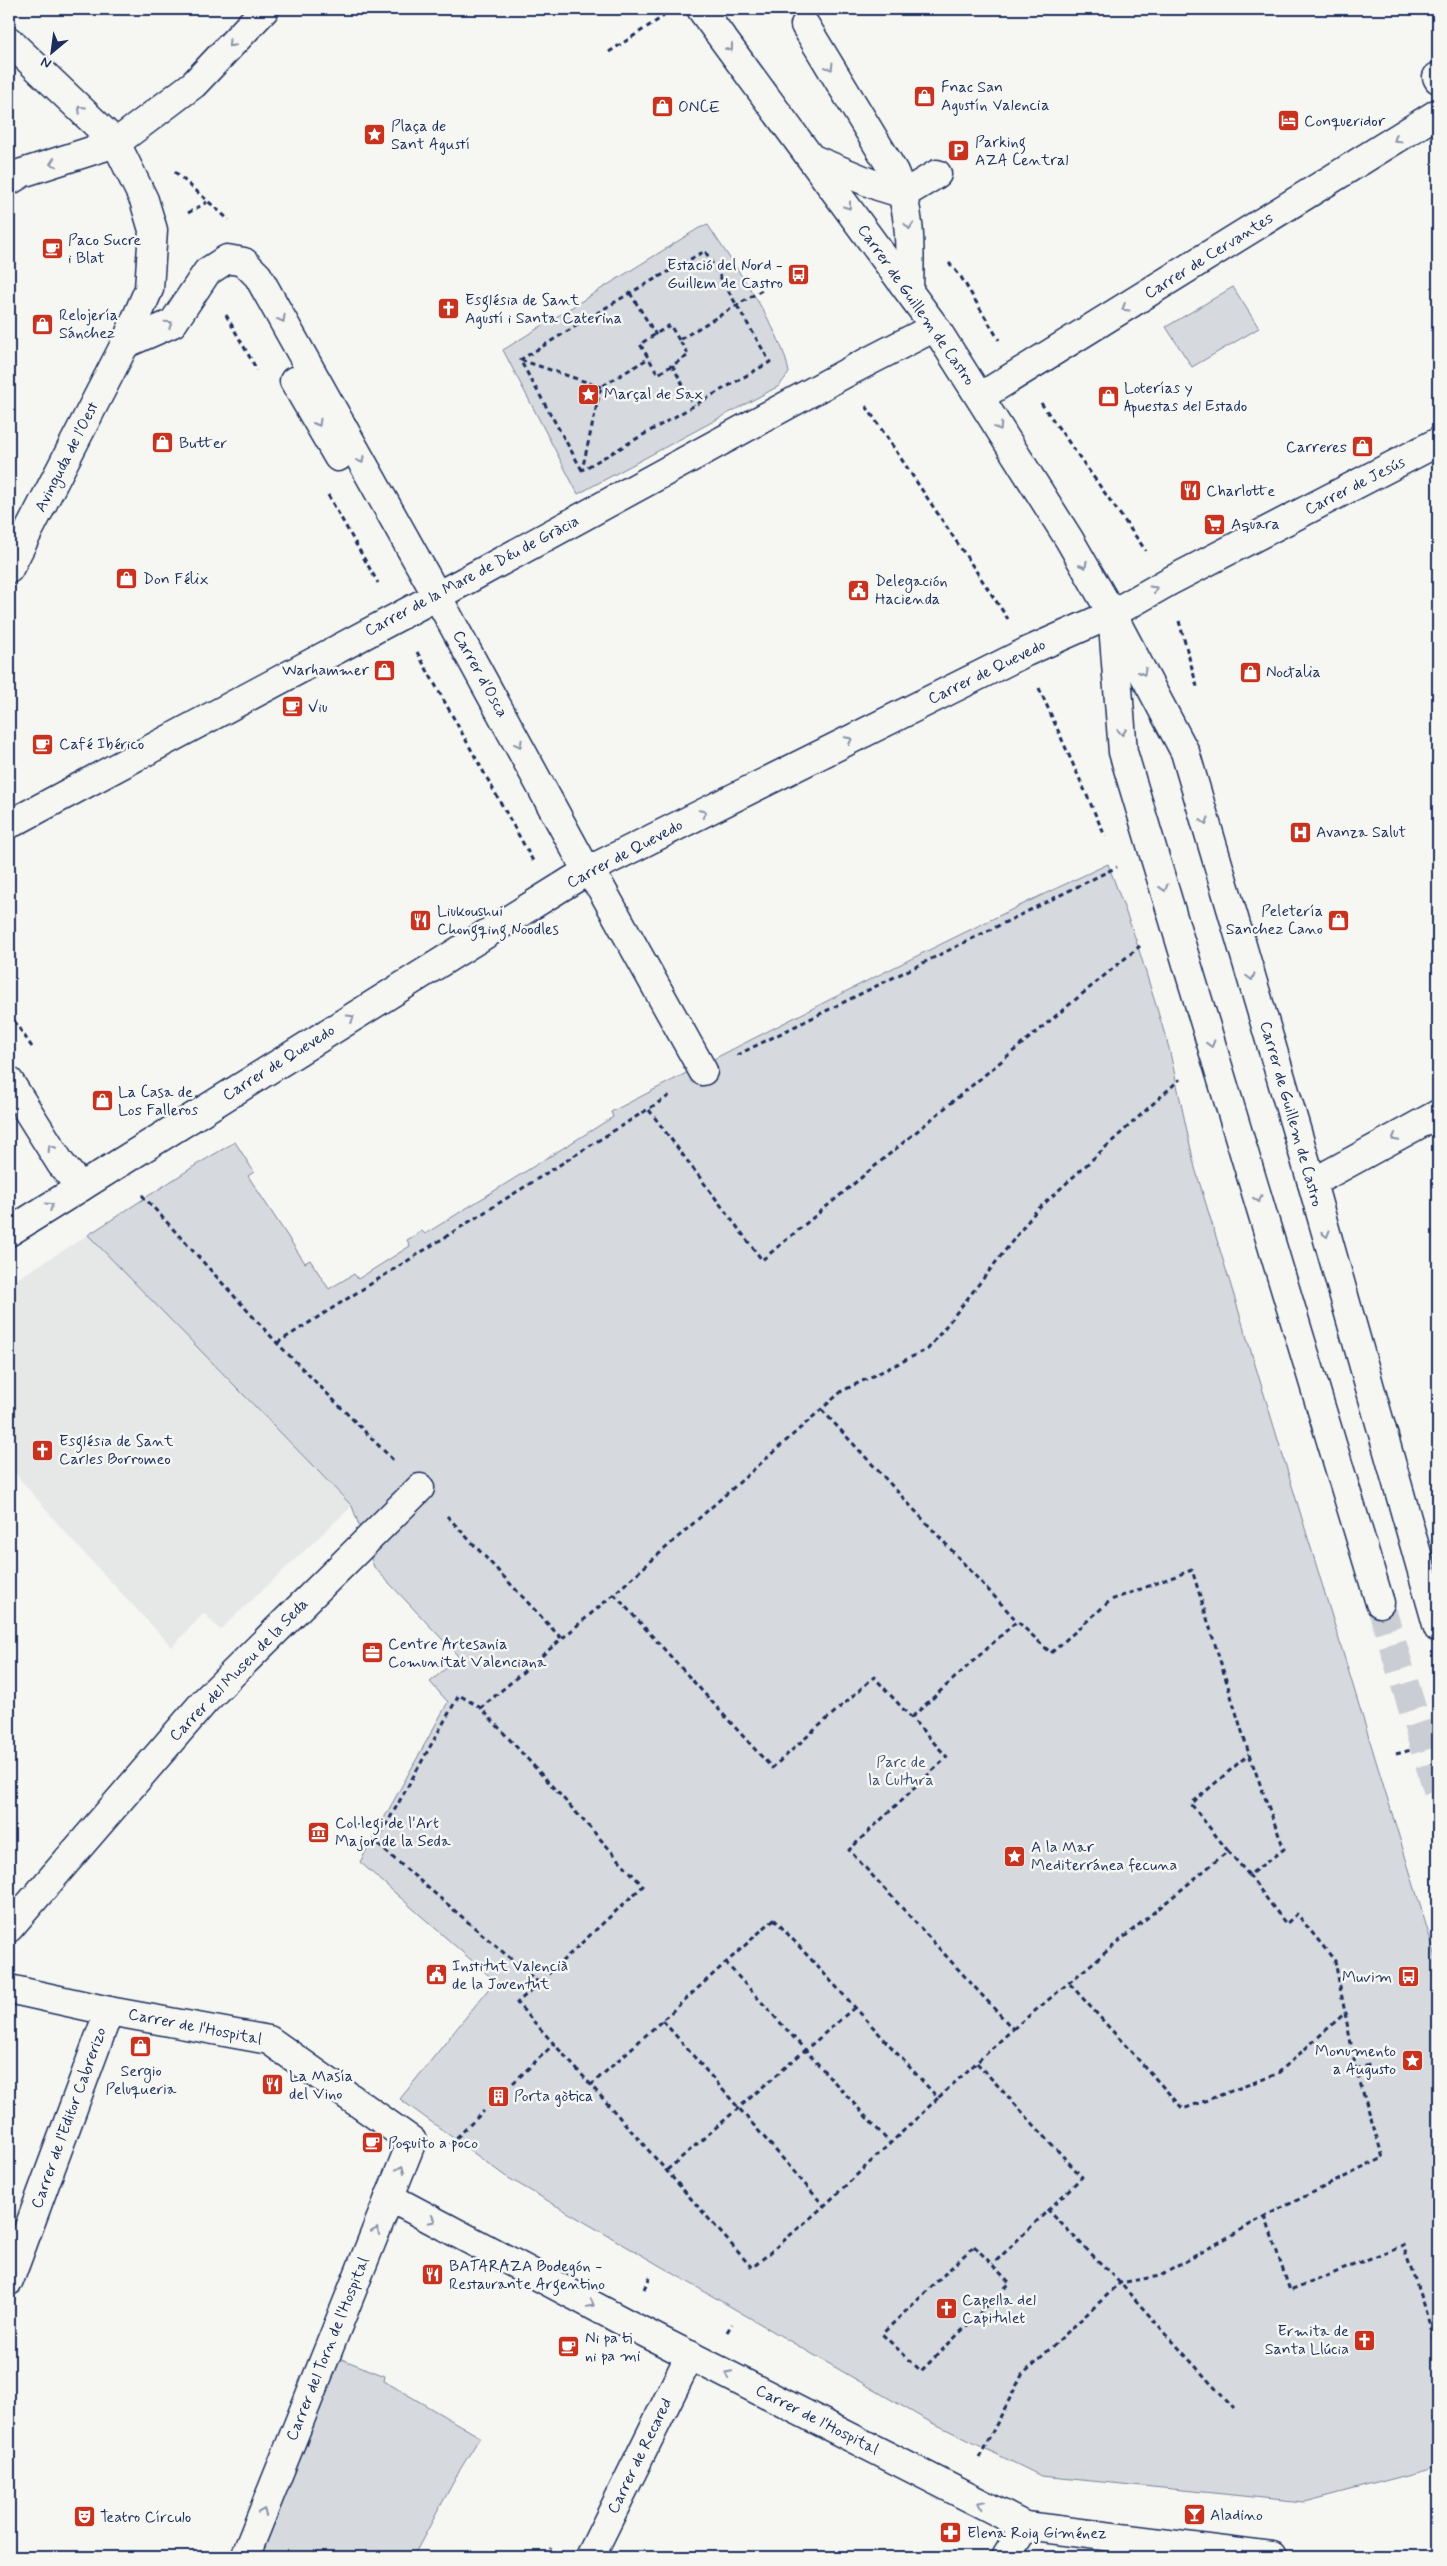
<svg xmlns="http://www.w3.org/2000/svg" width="1447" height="2566" font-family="Mynerve,sans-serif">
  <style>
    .built { fill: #e6e7e7 }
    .green { fill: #d6d9dd; stroke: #78849e }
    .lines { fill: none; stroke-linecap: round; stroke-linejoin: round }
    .major-tunnel { stroke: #caced4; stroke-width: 28; stroke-dasharray: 28 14; stroke-linecap: butt }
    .minor-casing { stroke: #1b2f5e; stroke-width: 31 }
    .major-casing { stroke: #1b2f5e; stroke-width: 31 }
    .path { stroke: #1b2f5e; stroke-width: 3; stroke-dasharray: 5 4; stroke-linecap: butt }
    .minor { stroke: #f6f6f2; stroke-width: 28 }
    .major { stroke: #f6f6f2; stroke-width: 28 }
    .oneway { stroke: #8892a8 }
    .labels { text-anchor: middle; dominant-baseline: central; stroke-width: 5; stroke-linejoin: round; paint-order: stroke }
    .poi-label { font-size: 16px; fill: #1b2f5e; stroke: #f6f6f2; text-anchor: start }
    .street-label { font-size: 16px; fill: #1b2f5e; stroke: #f6f6f2 }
    .park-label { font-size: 16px; fill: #405177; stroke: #f6f6f2 }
  </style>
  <rect width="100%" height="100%" fill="#f6f6f2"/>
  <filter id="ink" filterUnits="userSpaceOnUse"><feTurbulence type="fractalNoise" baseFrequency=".02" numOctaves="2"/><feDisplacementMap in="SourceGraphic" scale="10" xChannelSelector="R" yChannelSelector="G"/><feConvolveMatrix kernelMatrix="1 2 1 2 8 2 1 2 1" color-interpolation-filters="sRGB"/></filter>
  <g filter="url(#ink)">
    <path class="built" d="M88 1235 352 1506 220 1630 204 1613 172 1647 69 1537 9 1466V1284Z"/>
    <g class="green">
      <path d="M708 225C733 265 782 328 789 373L779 386 578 494 503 350 699 228Z"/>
      <path d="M1233 287 1259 328 1192 367 1166 327Z"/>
      <path d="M1108 864 1135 937 1169 1048 1195 1168 1438 1964V2467L1304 2502 1041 2476 921 2417 505 2176 400 2099 495 1981 360 1862 448 1702 430 1682 459 1657 374 1567 352 1506 88 1235 196 1165 235 1142 254 1172 248 1176 305 1263 310 1260 329 1289 354 1274 358 1279 410 1246 407 1240 422 1231 425 1234 613 1117 611 1112C775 1027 940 942 1108 864Z"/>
      <path d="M339 2358 385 2376 384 2381 480 2437 461 2468 413 2557H261Z"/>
    </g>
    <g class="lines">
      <path class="major-tunnel" d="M1380 1603 1438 1793"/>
      <defs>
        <g id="minor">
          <path d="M805 25 894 172C912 211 910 248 909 290"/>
          <path d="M9 41 116 143 144 200 153 230 149 289 125 344 9 569"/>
          <path d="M1437 77 1438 79"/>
          <path d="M813 159 878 186 904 194 937 174"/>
          <path d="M9 181 22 173 116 143 194 84 265 9"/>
          <path d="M125 344 173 323 207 272 227 259 244 262 258 276 436 594 587 871 601 888 703 1071"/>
          <path d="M294 381 338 457"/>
          <path d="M980 397 1438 113"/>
          <path d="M9 818 14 822 465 581 846 373 935 327"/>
          <path d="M9 1081 61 1164 81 1187"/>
          <path d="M1312 1183 1438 1114"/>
          <path d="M9 1232 587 871 1026 652 1112 614 1168 582 1438 442"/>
          <path d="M9 1928 204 1702 420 1488"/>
          <path d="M9 1989 109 2011 269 2040 412 2141 245 2557"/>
          <path d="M389 2197 626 2323 1025 2526 1272 2557"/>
          <path d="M9 2281 109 2011"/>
          <path d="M590 2557 690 2355"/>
          <path d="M1006 2557 1025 2526"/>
        </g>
        <g id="major">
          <path d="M701 9 935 327 1069 539 1112 614 1185 752 1312 1183 1438 1628"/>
          <path d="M1113 625 1123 752 1380 1603"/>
        </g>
      </defs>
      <use href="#minor" class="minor-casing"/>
      <use href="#major" class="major-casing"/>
      <g class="path">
        <path d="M609 52 664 16"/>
        <path d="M175 172 229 220"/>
        <path d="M188 213 207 202"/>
        <path d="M949 263 961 277 999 340"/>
        <path d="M630 293 656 335"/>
        <path d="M226 315 257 370"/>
        <path d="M679 340 670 325 640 344 658 374 689 355 679 340 762 290"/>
        <path d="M521 360 601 387"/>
        <path d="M672 365 694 405"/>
        <path d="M1041 403 1146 551"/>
        <path d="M866 406 1008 619"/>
        <path d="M582 470 520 360 630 293 705 251 770 362 582 470 601 387 649 358"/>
        <path d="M328 495 378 583"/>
        <path d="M1179 621 1198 690"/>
        <path d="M417 652 533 861"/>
        <path d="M1039 688 1105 836"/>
        <path d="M9 1013 34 1050"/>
        <path d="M737 1055 1117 867"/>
        <path d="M649 1110 762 1260 1140 946"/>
        <path d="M142 1195 277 1343 394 1461"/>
        <path d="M277 1343 672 1094"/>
        <path d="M822 1410 1017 1621"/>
        <path d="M447 1516 561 1638"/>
        <path d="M614 1594 772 1768 874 1677 947 1757 849 1850 1013 2029 938 2098"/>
        <path d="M481 1708 459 1695 376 1843 539 1983"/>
        <path d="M912 1717 1017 1621 1051 1653 1111 1600 1192 1570 1249 1754 1284 1849 1249 1875 1286 1924 1297 1914 1335 1961 1345 2013"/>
        <path d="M1396 1754 1411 1750"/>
        <path d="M1228 1851 1249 1875"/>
        <path d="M774 1919 938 2098 824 2206 752 2268 591 2085Z"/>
        <path d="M725 1962 889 2142"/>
        <path d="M663 2021 824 2206"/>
        <path d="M1013 2029 1228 1851 1191 1804 1249 1754"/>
        <path d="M977 2063 1082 2177 993 2264"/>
        <path d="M1356 2069 1373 2064"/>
        <path d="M513 2083 555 2043"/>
        <path d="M591 2085 517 2003 643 1886 481 1708 614 1594 842 1391 928 1349 1036 1211 1180 1079"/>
        <path d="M450 2144 484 2111"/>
        <path d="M667 2170 855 2007"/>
        <path d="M1047 2209 1120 2283 1234 2409"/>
        <path d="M1265 2216 1290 2291 1403 2245 1438 2349"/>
        <path d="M974 2246 1010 2283 921 2371 882 2334Z"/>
        <path d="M644 2289 650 2277"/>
        <path d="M727 2332 732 2324"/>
        <path d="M979 2458 1022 2375 1120 2283 1160 2276 1265 2216 1383 2158 1356 2069 1345 2013 1277 2074 1183 2109 1069 1983"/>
        <path d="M546 2557 551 2548"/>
      </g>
      <use href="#minor" class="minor"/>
      <use href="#major" class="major"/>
    </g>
    <defs><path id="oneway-chevron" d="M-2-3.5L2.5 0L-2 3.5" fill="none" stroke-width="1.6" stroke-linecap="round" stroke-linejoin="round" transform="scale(1.25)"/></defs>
    <g class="oneway">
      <use href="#oneway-chevron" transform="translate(231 44) rotate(133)"/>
      <use href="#oneway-chevron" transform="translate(730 48) rotate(53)"/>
      <use href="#oneway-chevron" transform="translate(830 67) rotate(59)"/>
      <use href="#oneway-chevron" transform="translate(81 109) rotate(-136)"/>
      <use href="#oneway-chevron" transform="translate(1397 139) rotate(148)"/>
      <use href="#oneway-chevron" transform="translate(53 163) rotate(162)"/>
      <use href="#oneway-chevron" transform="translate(848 206) rotate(54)"/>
      <use href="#oneway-chevron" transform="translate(909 226) rotate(85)"/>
      <use href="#oneway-chevron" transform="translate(1125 308) rotate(148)"/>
      <use href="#oneway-chevron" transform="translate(282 319) rotate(61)"/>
      <use href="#oneway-chevron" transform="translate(169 324) rotate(-33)"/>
      <use href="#oneway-chevron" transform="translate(318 423) rotate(60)"/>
      <use href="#oneway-chevron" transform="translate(999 427) rotate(58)"/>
      <use href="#oneway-chevron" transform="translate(361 460) rotate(61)"/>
      <use href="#oneway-chevron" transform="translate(1084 565) rotate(60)"/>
      <use href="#oneway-chevron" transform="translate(1154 589) rotate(-30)"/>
      <use href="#oneway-chevron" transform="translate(1143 672) rotate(62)"/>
      <use href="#oneway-chevron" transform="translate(1122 732) rotate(85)"/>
      <use href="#oneway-chevron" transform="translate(849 740) rotate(-27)"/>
      <use href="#oneway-chevron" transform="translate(519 744) rotate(61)"/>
      <use href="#oneway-chevron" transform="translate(703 813) rotate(-27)"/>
      <use href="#oneway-chevron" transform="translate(1205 821) rotate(74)"/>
      <use href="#oneway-chevron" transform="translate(1164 888) rotate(73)"/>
      <use href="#oneway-chevron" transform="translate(1251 977) rotate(74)"/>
      <use href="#oneway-chevron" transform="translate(351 1018) rotate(-32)"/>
      <use href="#oneway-chevron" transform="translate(1211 1044) rotate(73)"/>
      <use href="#oneway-chevron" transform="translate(1395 1138) rotate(152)"/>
      <use href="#oneway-chevron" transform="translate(51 1148) rotate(-122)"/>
      <use href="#oneway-chevron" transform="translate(1258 1199) rotate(73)"/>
      <use href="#oneway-chevron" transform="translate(50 1206) rotate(-32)"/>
      <use href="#oneway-chevron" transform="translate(1326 1234) rotate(74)"/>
      <use href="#oneway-chevron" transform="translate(401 2169) rotate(-68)"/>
      <use href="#oneway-chevron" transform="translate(432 2220) rotate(28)"/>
      <use href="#oneway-chevron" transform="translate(376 2231) rotate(-68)"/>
      <use href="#oneway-chevron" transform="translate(591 2304) rotate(28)"/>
      <use href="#oneway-chevron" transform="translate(728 2374) rotate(-153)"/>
      <use href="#oneway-chevron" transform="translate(981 2504) rotate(-154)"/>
      <use href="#oneway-chevron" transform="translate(263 2512) rotate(-68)"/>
    </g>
  </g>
  <defs>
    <symbol id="shop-square" viewBox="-11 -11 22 22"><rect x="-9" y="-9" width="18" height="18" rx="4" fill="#c8321e" stroke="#f6f6f2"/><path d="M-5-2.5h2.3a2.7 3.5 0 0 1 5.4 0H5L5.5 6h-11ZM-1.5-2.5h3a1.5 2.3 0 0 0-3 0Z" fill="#fff"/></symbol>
    <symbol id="hotel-square" viewBox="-11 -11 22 22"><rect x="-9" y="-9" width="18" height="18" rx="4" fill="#c8321e" stroke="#f6f6f2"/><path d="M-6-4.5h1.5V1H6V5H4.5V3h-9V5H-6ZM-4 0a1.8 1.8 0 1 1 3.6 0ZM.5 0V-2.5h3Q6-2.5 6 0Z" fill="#fff"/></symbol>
    <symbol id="sight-square" viewBox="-11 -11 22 22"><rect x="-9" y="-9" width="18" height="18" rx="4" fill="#c8321e" stroke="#f6f6f2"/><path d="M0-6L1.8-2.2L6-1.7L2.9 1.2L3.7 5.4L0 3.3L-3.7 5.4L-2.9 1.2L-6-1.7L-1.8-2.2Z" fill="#fff"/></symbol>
    <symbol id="parking-square" viewBox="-11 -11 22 22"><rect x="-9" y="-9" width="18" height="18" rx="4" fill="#c8321e" stroke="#f6f6f2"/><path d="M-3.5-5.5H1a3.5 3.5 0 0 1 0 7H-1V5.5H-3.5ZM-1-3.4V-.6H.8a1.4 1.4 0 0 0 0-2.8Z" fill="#fff"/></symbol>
    <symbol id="cafe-square" viewBox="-11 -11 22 22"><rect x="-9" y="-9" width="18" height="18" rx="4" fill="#c8321e" stroke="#f6f6f2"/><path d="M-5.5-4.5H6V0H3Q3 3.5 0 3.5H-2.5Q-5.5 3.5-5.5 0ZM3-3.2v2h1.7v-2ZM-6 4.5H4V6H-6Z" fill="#fff"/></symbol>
    <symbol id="bus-square" viewBox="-11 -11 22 22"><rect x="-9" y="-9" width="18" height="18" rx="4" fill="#c8321e" stroke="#f6f6f2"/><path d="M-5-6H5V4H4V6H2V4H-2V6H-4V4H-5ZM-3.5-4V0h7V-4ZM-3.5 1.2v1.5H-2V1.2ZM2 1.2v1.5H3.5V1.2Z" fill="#fff"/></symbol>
    <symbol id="church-square" viewBox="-11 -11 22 22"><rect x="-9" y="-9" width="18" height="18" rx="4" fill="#c8321e" stroke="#f6f6f2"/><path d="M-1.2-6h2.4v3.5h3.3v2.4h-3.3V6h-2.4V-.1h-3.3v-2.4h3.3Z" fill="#fff"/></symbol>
    <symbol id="restaurant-square" viewBox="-11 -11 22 22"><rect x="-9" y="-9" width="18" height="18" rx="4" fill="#c8321e" stroke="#f6f6f2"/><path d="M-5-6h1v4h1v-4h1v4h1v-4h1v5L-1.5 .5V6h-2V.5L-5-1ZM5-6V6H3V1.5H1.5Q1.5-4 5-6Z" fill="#fff"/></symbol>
    <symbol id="supermarket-square" viewBox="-11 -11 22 22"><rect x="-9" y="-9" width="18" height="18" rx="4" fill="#c8321e" stroke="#f6f6f2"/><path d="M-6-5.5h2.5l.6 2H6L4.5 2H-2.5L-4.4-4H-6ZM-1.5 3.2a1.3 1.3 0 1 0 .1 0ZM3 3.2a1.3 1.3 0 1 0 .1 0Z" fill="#fff"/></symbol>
    <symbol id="civic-square" viewBox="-11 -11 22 22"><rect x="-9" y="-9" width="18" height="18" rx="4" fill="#c8321e" stroke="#f6f6f2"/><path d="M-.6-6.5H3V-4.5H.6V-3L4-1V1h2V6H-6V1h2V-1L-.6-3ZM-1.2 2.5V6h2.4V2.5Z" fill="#fff"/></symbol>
    <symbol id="hospital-square" viewBox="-11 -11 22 22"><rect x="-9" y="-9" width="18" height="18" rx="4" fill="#c8321e" stroke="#f6f6f2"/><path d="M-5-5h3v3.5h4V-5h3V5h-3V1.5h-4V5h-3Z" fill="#fff"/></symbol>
    <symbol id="office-square" viewBox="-11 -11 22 22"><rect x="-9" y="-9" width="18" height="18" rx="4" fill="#c8321e" stroke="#f6f6f2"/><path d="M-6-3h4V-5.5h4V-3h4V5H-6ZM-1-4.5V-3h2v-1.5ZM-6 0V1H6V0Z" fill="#fff"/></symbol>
    <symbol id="museum-square" viewBox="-11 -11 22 22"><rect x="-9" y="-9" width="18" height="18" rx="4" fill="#c8321e" stroke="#f6f6f2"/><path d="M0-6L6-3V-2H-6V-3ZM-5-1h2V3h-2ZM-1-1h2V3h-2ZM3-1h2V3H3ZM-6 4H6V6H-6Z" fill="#fff"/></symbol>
    <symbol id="building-square" viewBox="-11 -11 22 22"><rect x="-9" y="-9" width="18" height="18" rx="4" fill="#c8321e" stroke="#f6f6f2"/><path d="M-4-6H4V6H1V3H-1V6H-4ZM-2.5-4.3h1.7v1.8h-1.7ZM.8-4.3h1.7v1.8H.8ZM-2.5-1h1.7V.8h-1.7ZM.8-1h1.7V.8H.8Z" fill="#fff"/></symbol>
    <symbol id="bar-square" viewBox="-11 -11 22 22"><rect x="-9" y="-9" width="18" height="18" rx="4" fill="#c8321e" stroke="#f6f6f2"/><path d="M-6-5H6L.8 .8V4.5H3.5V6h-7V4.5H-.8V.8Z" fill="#fff"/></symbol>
    <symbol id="theatre-square" viewBox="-11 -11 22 22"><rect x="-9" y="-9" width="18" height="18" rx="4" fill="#c8321e" stroke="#f6f6f2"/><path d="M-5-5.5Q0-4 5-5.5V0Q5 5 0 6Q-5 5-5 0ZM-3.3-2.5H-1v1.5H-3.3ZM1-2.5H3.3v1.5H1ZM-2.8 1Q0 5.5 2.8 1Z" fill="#fff"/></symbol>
    <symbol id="pharmacy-square" viewBox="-11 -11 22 22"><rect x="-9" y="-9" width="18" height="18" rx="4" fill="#c8321e" stroke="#f6f6f2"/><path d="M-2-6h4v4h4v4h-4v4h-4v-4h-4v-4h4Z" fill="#fff"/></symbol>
  </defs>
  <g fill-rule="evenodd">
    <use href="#shop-square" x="912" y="84" width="25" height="25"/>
    <use href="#shop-square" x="650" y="94" width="25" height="25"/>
    <use href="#hotel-square" x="1276" y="108" width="25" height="25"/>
    <use href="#sight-square" x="362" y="122" width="25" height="25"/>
    <use href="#parking-square" x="946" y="138" width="25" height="25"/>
    <use href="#cafe-square" x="40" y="236" width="25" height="25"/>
    <use href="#bus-square" x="786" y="262" width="25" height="25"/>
    <use href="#church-square" x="436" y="296" width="25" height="25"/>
    <use href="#shop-square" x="30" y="312" width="25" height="25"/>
    <use href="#sight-square" x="576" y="382" width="25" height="25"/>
    <use href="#shop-square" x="1096" y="384" width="25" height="25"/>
    <use href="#shop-square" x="150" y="430" width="25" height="25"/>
    <use href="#shop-square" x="1350" y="434" width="25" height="25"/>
    <use href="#restaurant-square" x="1178" y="478" width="25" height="25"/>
    <use href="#supermarket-square" x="1202" y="512" width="25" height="25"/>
    <use href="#shop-square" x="114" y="566" width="25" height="25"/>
    <use href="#civic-square" x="846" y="578" width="25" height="25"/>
    <use href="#shop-square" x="372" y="658" width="25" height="25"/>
    <use href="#shop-square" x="1238" y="660" width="25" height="25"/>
    <use href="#cafe-square" x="280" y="694" width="25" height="25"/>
    <use href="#cafe-square" x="30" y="732" width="25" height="25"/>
    <use href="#hospital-square" x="1288" y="820" width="25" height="25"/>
    <use href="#restaurant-square" x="408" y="908" width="25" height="25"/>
    <use href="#shop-square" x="1326" y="908" width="25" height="25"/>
    <use href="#shop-square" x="90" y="1088" width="25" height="25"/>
    <use href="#church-square" x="30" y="1438" width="25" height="25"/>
    <use href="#office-square" x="360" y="1640" width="25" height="25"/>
    <use href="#museum-square" x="306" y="1820" width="25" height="25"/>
    <use href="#sight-square" x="1002" y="1844" width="25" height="25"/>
    <use href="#civic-square" x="424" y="1962" width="25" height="25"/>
    <use href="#bus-square" x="1396" y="1964" width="25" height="25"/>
    <use href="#shop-square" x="128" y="2034" width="25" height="25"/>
    <use href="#sight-square" x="1400" y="2048" width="25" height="25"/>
    <use href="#restaurant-square" x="260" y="2072" width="25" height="25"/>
    <use href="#building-square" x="486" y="2084" width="25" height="25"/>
    <use href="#cafe-square" x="360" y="2130" width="25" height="25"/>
    <use href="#restaurant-square" x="420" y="2262" width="25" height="25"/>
    <use href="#church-square" x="934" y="2296" width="25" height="25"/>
    <use href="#church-square" x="1352" y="2328" width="25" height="25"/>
    <use href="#cafe-square" x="556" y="2334" width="25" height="25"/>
    <use href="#bar-square" x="1182" y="2502" width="25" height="25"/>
    <use href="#theatre-square" x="72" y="2504" width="25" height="25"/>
    <use href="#pharmacy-square" x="938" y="2520" width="25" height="25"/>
  </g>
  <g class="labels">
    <g class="poi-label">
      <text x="941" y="87">Fnac San<tspan x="941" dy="18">Agustín Valencia</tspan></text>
      <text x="678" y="107">ONCE</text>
      <text x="1304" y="121">Conqueridor</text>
      <text x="391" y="126">Plaça de<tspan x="391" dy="18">Sant Agustí</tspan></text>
      <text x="975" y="142">Parking<tspan x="975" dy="18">AZA Central</tspan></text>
      <text x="68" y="240">Paco Sucre<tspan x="68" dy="18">i Blat</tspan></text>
      <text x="783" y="265" text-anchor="end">Estació del Nord -<tspan x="783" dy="18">Guillem de Castro</tspan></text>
      <text x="465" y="300">Església de Sant<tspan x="465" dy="18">Agustí i Santa Caterina</tspan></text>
      <text x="59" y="315">Relojería<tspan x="59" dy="18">Sánchez</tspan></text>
      <text x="1124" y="388">Loterías y<tspan x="1124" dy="18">Apuestas del Estado</tspan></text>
      <text x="604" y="394">Marçal de Sax</text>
      <text x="179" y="443">Butter</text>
      <text x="1347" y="447" text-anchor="end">Carreres</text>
      <text x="1206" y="491">Charlotte</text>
      <text x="1231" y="524">Aquara</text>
      <text x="143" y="579">Don Félix</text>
      <text x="875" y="581">Delegación<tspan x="875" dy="18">Hacienda</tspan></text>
      <text x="369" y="670" text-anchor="end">Warhammer</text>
      <text x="1266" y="672">Noctalia</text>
      <text x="308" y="707">Viu</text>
      <text x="59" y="744">Café Ibérico</text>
      <text x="1316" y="832">Avanza Salut</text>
      <text x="437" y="911">Liukoushui<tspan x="437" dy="18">Chongqing Noodles</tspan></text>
      <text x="1323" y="911" text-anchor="end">Peletería<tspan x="1323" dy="18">Sanchez Cano</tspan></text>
      <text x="118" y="1092">La Casa de<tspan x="118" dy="18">Los Falleros</tspan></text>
      <text x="59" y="1441">Església de Sant<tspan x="59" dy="18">Carles Borromeo</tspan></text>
      <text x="388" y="1644">Centre Artesania<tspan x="388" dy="18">Comunitat Valenciana</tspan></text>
      <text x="335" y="1823">Col·legi de l'Art<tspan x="335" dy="18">Major de la Seda</tspan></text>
      <text x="1031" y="1847">A la Mar<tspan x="1031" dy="18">Mediterránea fecuna</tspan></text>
      <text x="452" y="1966">Institut Valencià<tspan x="452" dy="18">de la Joventut</tspan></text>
      <text x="1392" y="1977" text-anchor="end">Muvim</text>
      <text x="1396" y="2051" text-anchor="end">Monumento<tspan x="1396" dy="18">a Augusto</tspan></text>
      <text x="141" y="2071" text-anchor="middle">Sergio<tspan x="141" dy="18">Peluqueria</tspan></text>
      <text x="289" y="2076">La Masía<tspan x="289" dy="18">del Vino</tspan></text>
      <text x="514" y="2096">Porta gòtica</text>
      <text x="388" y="2143">Poquito a poco</text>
      <text x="449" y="2266">BATARAZA Bodegón -<tspan x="449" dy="18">Restaurante Argentino</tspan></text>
      <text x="962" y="2300">Capella del<tspan x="962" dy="18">Capitulet</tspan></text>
      <text x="1349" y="2331" text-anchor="end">Ermita de<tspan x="1349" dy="18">Santa Llúcia</tspan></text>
      <text x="585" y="2338">Ni pa ti<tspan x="585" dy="18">ni pa mi</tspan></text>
      <text x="1210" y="2515">Aladino</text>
      <text x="100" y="2517">Teatro Círculo</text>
      <text x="967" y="2533">Elena Roig Giménez</text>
    </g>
    <g class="street-label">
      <text transform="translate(1209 256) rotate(-32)">Carrer de Cervantes</text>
      <text transform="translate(916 305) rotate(55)">Carrer de Guillem de Castro</text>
      <text transform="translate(67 457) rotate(-63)">Avinguda de l'Oest</text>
      <text transform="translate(1355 486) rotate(-27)">Carrer de Jesús</text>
      <text transform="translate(472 576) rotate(-28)">Carrer de la Mare de Déu de Gràcia</text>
      <text transform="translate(987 672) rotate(-26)">Carrer de Quevedo</text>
      <text transform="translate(480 674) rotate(61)">Carrer d'Osca</text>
      <text transform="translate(625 854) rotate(-28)">Carrer de Quevedo</text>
      <text transform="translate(279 1063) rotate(-32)">Carrer de Quevedo</text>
      <text transform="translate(1291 1114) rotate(74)">Carrer de Guillem de Castro</text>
      <text transform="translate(239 1670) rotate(-46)">Carrer del Museu de la Seda</text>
      <text transform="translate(195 2027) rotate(11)">Carrer de l'Hospital</text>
      <text transform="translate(69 2118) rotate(-70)">Carrer de l'Editor Cabrerizo</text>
      <text transform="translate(328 2349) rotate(-68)">Carrer del Torn de l'Hospital</text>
      <text transform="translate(817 2420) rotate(27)">Carrer de l'Hospital</text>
      <text transform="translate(640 2456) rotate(-64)">Carrer de Recared</text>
    </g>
    <g class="park-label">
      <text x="901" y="1762">Parc de<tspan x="901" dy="18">la Cultura</tspan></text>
    </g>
  </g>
  <rect width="1447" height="2566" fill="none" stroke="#f6f6f2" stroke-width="30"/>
  <rect x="15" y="15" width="1417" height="2536" fill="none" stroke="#1b2f5e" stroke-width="2" filter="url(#ink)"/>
  <g transform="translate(52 52) rotate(209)" stroke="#f6f6f2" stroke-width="4" paint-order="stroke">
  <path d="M0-4L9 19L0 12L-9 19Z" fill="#1b2f5e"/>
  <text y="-8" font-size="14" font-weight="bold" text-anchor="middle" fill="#1b2f5e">N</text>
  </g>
</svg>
